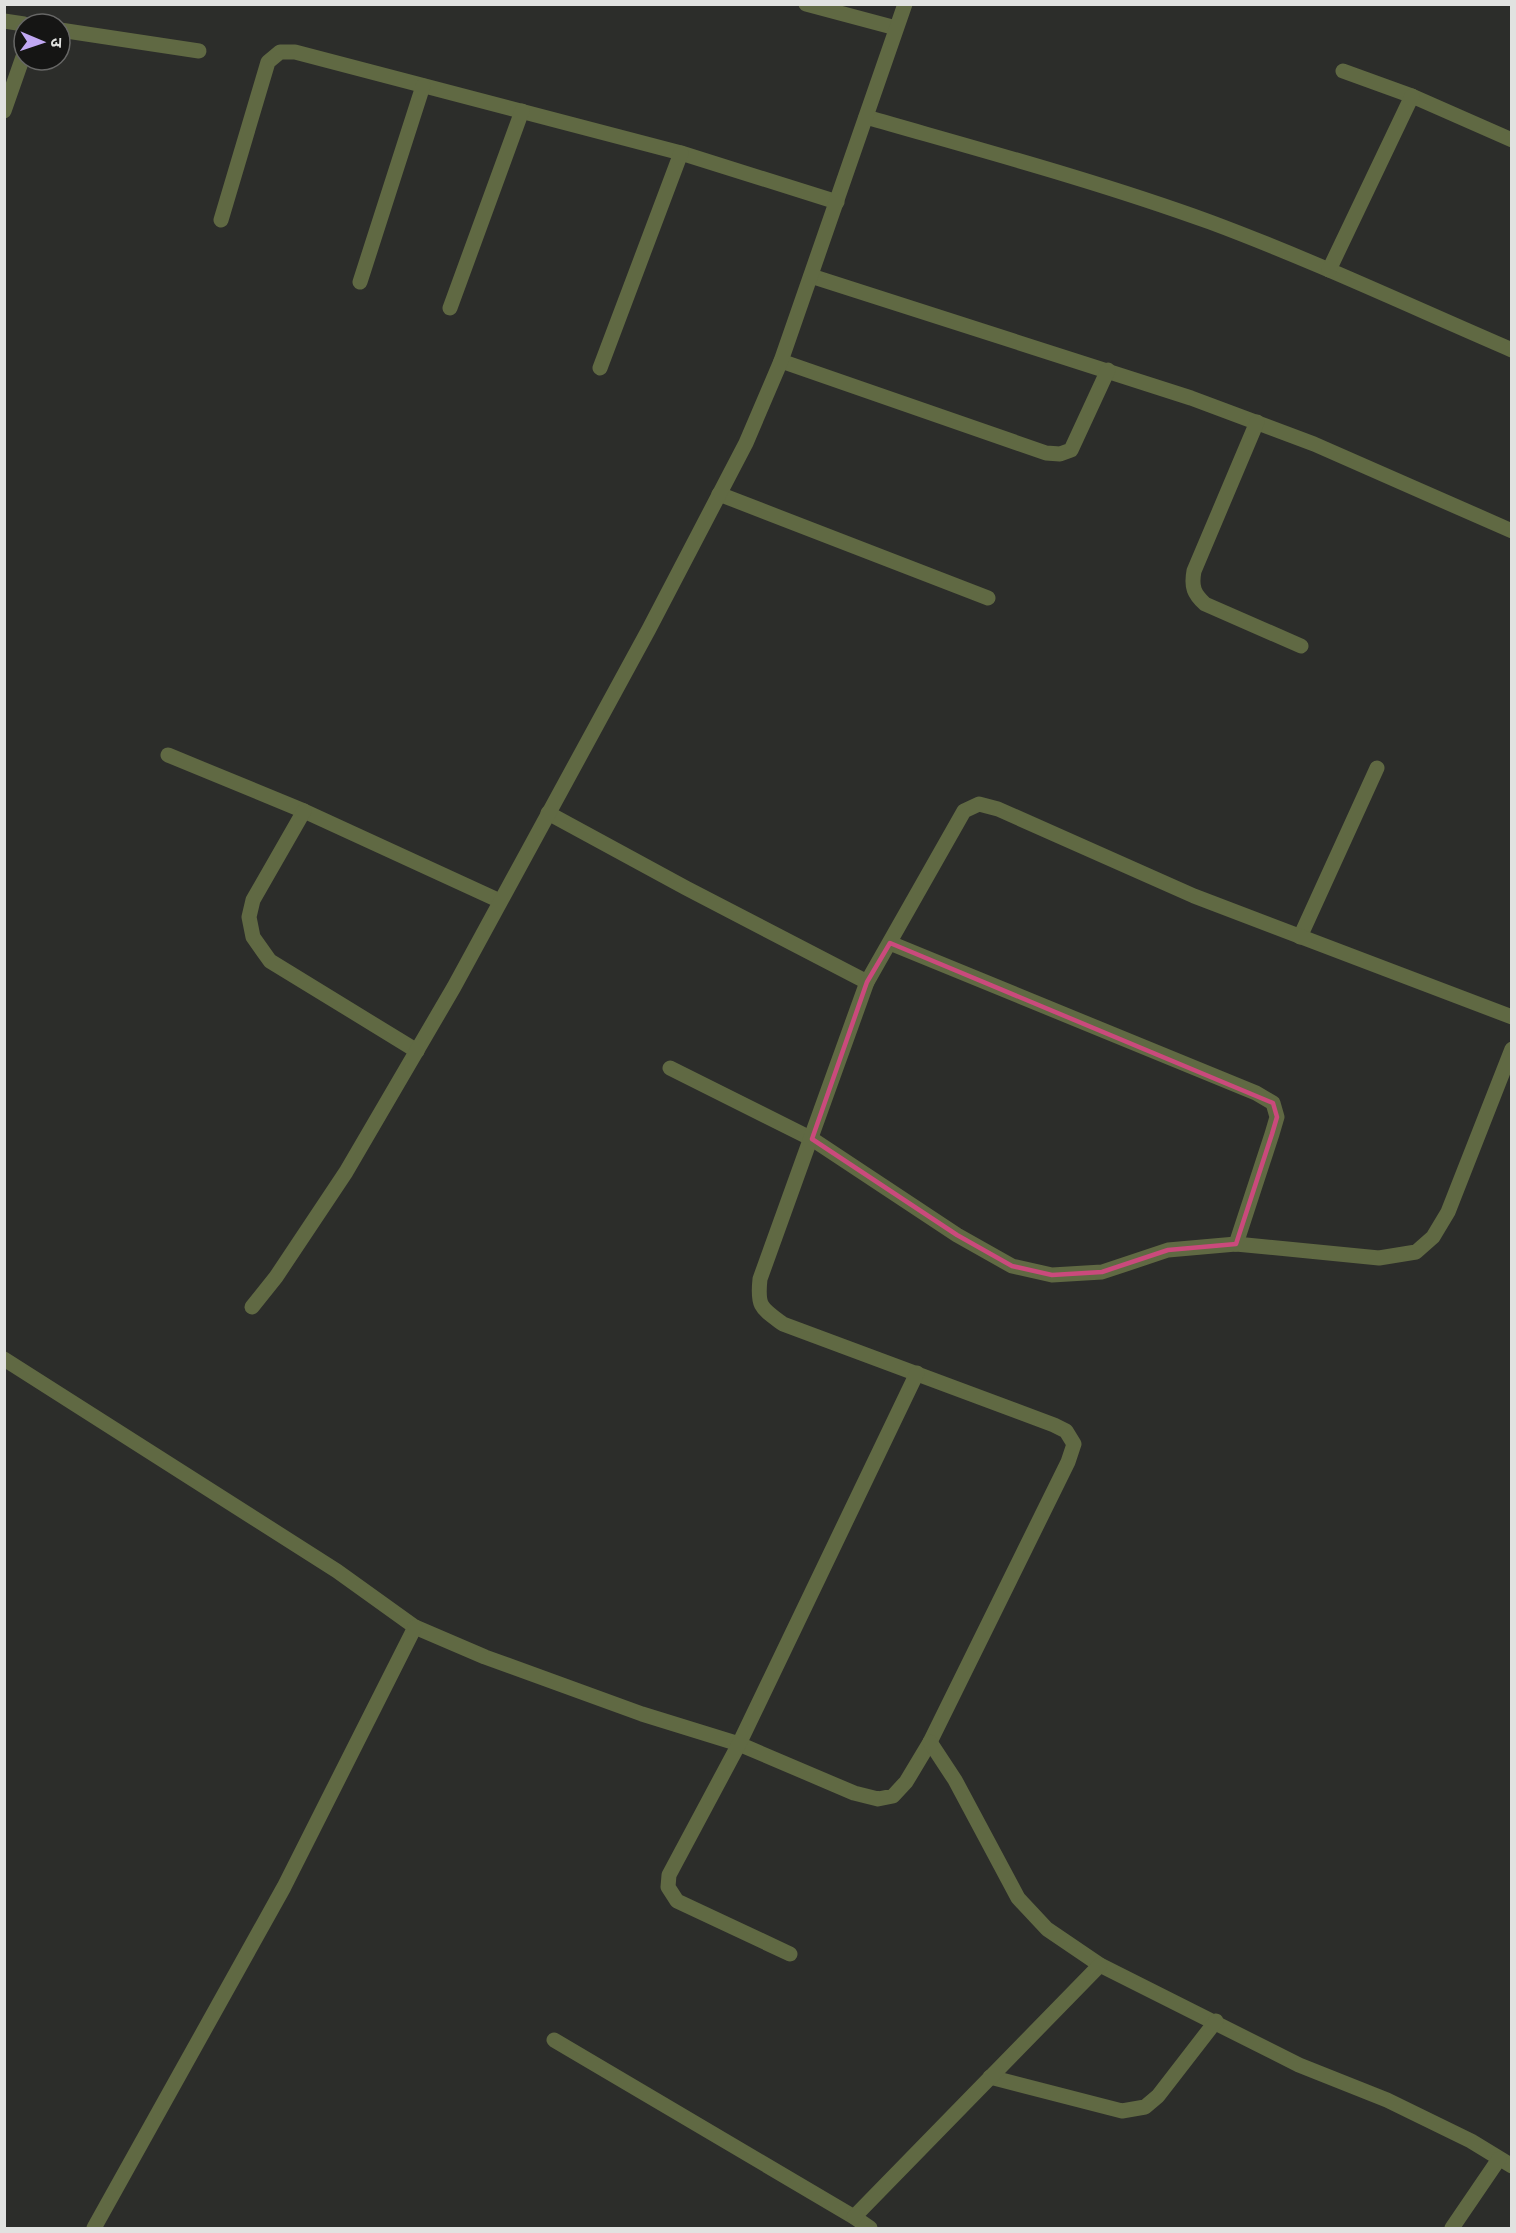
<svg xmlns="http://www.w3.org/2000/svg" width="1516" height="2233" font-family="'IBM Plex Sans','Noto Sans Devanagari',sans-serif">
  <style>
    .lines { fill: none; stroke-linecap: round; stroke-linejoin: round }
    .minor { stroke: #606943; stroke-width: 15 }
    .marked { fill: none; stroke: #ca4a7c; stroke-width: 4.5; stroke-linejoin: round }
  </style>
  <rect width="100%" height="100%" fill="#2c2d2a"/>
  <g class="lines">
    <g class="minor">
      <path d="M806 4 896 28"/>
      <path d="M4 21 24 24"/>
      <path d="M60 30 199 51"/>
      <path d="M1343 71 1412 96 1512 140"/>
      <path d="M4 111 24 54"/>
      <path d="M866 117C981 150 1097 181 1210 222 1312 260 1412 307 1512 350"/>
      <path d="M221 220 268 62 280 52H295L681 153 837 202"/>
      <path d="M1329 270 1412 96"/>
      <path d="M811 276 1191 398 1314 444 1512 531"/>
      <path d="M360 282 423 86"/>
      <path d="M450 308 522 111"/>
      <path d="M781 361 1046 453 1060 454 1071 450 1108 370"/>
      <path d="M600 368 681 153"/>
      <path d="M1257 422 1194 571C1191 587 1194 594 1205 604L1301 646"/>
      <path d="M719 494 988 598"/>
      <path d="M168 755 304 811 500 901"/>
      <path d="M304 811 253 900 249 917 253 937 270 961 417 1051"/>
      <path d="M548 813 686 888 867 982"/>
      <path d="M1300 937 1377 768"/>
      <path d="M890 943 1256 1093 1273 1103 1277 1117 1272 1134 1236 1244"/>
      <path d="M670 1068 812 1139 957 1235 1012 1266 1052 1275 1102 1272 1168 1250 1236 1244 1379 1258 1416 1252 1433 1237 1448 1212 1512 1049"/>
      <path d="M252 1307 276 1277 346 1172 454 987 649 629 746 443 781 361 905 4"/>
      <path d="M4 1359 337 1571 415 1627 485 1657 642 1714 739 1744 854 1793 878 1799 893 1796 906 1782 930 1742 1068 1462 1074 1444 1066 1431 1054 1425 783 1324C761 1308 757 1307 760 1279L867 982 964 811 979 804 998 809 1194 896 1512 1017"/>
      <path d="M930 1742 955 1780 1018 1898 1047 1929 1100 1965 1299 2065 1387 2100 1471 2141 1512 2166"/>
      <path d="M790 1954 677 1901 668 1887 669 1875 739 1744 917 1373"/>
      <path d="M554 2040 854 2217 870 2228"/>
      <path d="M990 2077 1122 2111 1145 2107 1158 2096 1216 2021"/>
      <path d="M854 2217 1100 1965"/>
      <path d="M94 2228 284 1887 415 1627"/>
      <path d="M1452 2228 1499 2159"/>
    </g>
  </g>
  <path class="marked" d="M890 943 1273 1103 1277 1117 1272 1134 1236 1244 1168 1250 1102 1272 1052 1275 1012 1266 957 1235 812 1139 867 982Z"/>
  <rect width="1516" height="2233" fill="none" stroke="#e1e2e0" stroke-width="12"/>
  <g transform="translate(42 42) rotate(92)"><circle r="28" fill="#151514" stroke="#676766" stroke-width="1.5"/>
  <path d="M0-4.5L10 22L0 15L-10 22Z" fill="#c1a8f3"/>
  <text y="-9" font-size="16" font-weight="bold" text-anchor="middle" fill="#e1e2e0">उ</text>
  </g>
</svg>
